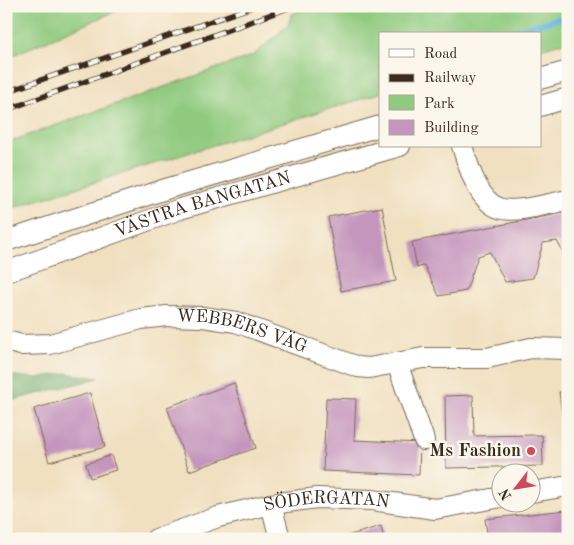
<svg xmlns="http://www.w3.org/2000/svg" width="574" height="545" font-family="'Old Standard TT',serif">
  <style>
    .green { fill: #90ca7f; stroke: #667a4e }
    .forest { fill: #74ae6e; stroke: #586c46 }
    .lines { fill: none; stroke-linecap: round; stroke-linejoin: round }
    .stream { stroke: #63b2dd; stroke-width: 6 }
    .building { fill: #c495bd }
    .minor-casing { stroke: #7a6a57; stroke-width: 22 }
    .minor { stroke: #fff; stroke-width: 20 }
    .rail-casing { stroke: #3b2a1e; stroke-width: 5.5 }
    .rail { stroke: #fbf7ec; stroke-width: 4; stroke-dasharray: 11; stroke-linecap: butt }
    .poi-dot { fill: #d1495b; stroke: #fbf7ec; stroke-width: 2 }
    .labels { text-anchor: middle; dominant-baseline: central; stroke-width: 5; stroke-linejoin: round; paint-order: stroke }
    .street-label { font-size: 18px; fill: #3b2a1e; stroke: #fbf7ec }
    .poi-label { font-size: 18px; font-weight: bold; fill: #3b2a1e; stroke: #fbf7ec; text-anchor: end }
  </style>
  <rect width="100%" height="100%" fill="#fbf7ec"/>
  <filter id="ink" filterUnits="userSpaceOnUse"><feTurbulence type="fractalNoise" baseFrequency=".02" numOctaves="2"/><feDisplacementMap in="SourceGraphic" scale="10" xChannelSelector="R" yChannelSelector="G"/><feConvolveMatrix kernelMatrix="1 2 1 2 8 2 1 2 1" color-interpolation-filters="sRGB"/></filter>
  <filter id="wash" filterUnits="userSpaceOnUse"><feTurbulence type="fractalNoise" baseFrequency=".0096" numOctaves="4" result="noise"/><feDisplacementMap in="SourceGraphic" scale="20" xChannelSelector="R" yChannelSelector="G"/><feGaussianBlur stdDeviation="1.12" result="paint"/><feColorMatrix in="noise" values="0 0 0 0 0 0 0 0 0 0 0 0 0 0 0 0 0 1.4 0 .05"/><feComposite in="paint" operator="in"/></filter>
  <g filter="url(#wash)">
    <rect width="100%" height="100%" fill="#f0e0c0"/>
    <g class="green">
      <path d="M6 6H128L6 58Z"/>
      <path d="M311 6H568V41L540 49V34H380V93L6 210V143L254 55 288 25 292 14Z"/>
    </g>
    <path class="forest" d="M66 373 99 378 6 402V375L36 378Z"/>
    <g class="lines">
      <path class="stream" d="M503 34 568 16"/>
    </g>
    <g id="blocks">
      <g class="building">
        <path d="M382 207 396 281 341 291 328 217Z"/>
        <path d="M568 212V262L557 241 543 243 533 278 505 282 490 252 478 256 466 291 439 296 424 265 417 268 412 242Z"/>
        <path d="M234 383 256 448 189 471 167 407Z"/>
        <path d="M568 391V451H567L559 392Z"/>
        <path d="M90 393 105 447 49 462 34 409Z"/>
        <path d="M473 395 474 436 542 435 543 466 446 468 445 396Z"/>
        <path d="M326 398 356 399 354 440 420 443 419 475 323 471Z"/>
        <path d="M111 455 116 470 90 478 86 464Z"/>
        <path d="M566 510 568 538 488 539 485 519Z"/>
        <path d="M381 526 384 539H348L347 536Z"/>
      </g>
    </g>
  </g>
  <g filter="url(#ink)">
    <use href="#blocks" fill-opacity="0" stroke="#7a6a57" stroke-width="1"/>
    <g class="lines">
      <defs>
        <g id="minor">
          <path d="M540 79 568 71"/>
          <path d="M540 106 568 98"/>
          <path d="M462 146C468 165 478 201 499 208 513 214 551 203 568 200"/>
          <path d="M6 241 169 188 380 126"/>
          <path id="s1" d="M6 272 180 209 400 146"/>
          <path id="s2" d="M6 341 21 345 50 344 141 319 167 316 203 317 236 322 358 367 369 368 423 358H487L531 348 568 349"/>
          <path d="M397 363 424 440"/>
          <path d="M532 492 568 486"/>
          <path d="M271 504 280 539"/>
          <path id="s3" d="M156 539 218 517 271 504 317 498 372 500 435 509 502 497"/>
        </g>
      </defs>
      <use href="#minor" class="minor-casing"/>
      <use href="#minor" class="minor"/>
      <defs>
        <g id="rail">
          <path d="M6 92 255 6"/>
          <path d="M6 110 294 6"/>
        </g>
      </defs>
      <use href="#rail" class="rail-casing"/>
      <use href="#rail" class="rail"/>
    </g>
  </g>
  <circle class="poi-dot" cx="531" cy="451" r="5"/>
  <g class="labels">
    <g class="street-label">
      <text stroke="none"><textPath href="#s1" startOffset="208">VÄSTRA BANGATAN</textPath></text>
      <text stroke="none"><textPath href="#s2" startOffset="242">WEBBERS VÄG</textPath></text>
      <text stroke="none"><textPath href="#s3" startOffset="176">SÖDERGATAN</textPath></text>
    </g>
    <g class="poi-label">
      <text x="521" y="451">Ms Fashion</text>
    </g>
  </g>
  <rect width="574" height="545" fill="none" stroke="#fbf7ec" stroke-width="25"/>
  <rect x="379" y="32" width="162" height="115" fill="#fbf7ec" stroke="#aea59a"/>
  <rect x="389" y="49" width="25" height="8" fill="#ffffff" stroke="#aea59a"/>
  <text x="424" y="58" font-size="15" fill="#3b2a1e">Road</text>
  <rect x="389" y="74" width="25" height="8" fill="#3b2a1e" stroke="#aea59a"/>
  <text x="424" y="82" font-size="15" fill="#3b2a1e">Railway</text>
  <rect x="389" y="95" width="25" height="15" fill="#90ca7f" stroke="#aea59a"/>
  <text x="424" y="108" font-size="15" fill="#3b2a1e">Park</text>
  <rect x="389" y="120" width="25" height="15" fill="#c495bd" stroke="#aea59a"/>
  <text x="424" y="132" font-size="15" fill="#3b2a1e">Building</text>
  <g transform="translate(516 488) rotate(239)"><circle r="24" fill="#fbf7ec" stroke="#aea59a"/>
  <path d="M0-4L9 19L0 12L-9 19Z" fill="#d1495b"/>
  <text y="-8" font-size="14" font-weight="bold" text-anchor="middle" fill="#3b2a1e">N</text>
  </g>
</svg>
